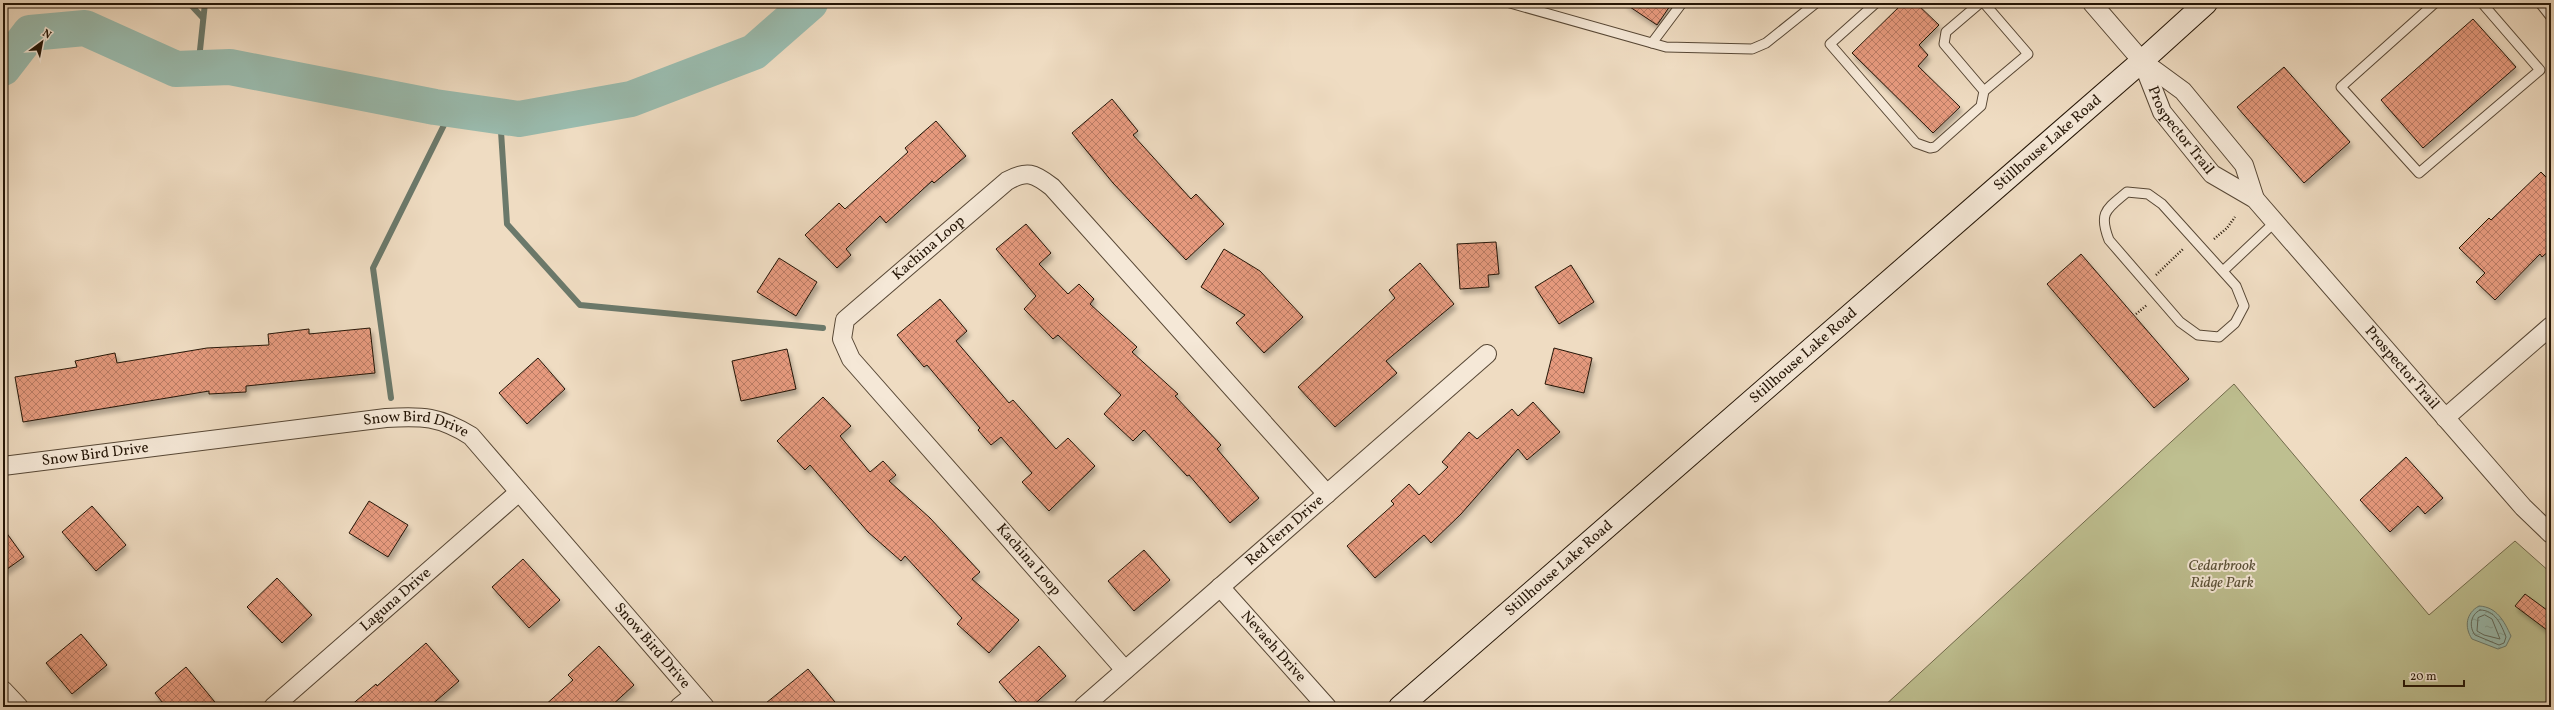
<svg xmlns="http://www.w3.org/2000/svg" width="2554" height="710" font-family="Vollkorn,serif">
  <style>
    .green { fill: #bebf90; stroke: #716a4b }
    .water { fill: url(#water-ripples); stroke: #6b796b }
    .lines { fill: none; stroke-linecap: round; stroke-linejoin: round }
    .shore { stroke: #5f685a; stroke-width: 1 }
    .stream { stroke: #6b796b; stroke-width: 6 }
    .river { stroke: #9abcaf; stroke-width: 36 }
    .building { fill: url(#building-cross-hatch); stroke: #241506; filter: url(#shadow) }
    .lane-casing { stroke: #574735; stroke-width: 11 }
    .street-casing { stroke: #574735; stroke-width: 20 }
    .secondary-casing { stroke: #241506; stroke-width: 24 }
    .path { stroke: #241506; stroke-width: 2.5; stroke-dasharray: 1 2; stroke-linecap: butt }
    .lane { stroke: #f5e8d7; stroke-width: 9 }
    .street { stroke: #f5e8d7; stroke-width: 18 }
    .secondary { stroke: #f5e8d7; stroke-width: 22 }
    .labels { text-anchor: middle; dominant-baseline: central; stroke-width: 4; stroke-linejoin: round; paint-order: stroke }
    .street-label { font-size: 15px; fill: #241506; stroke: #f5e8d7 }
    .park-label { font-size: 15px; font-style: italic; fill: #5a5036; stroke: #f5e8d7 }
  </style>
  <defs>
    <pattern id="water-ripples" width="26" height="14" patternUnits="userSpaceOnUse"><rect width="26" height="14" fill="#9abcaf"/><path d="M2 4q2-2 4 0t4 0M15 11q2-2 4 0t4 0" fill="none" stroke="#85a195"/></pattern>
    <pattern id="building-cross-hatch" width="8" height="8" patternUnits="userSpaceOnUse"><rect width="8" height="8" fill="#e69a7e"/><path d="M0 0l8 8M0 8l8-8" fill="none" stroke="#ba7c65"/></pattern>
    <filter id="shadow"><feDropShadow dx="2.5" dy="4.5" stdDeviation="2" flood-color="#0004"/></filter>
  </defs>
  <rect width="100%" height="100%" fill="#efdcc2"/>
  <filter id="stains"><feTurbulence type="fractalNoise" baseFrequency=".005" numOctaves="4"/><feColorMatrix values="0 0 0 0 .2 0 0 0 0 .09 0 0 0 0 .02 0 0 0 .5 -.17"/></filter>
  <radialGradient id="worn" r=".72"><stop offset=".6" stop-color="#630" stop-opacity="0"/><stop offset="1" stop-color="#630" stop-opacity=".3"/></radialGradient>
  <path class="green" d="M2234 384 2429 615 2515 541 2551 573V707H1883Z"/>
  <path class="water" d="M2479 606C2497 607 2504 621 2511 636L2506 646 2498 649 2472 639C2464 627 2466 613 2479 606Z"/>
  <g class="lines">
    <g class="shore">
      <path d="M2480 610C2495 610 2501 624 2506 637L2504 643 2499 645 2475 635C2469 627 2470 615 2480 610Z"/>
      <path d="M2485 615 2492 619 2500 639 2484 635 2477 631 2478 618Z"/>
    </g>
    <g class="stream">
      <path d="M189 3 203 18"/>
      <path d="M198 69 205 3"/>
      <path d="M500 116 507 224 580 305 823 328"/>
      <path d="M391 398 373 268 452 109"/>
    </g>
    <path class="river" d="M3 68 30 33 85 28 176 69 230 67 435 107 519 119 631 99 754 52 810 3"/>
  </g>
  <g class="building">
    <path d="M1624 3H1672L1657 25Z"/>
    <path d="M1903 3H1916L1939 25 1919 45 1928 55 1918 66 1960 107 1933 133 1852 53Z"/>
    <path d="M2473 19 2516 67 2423 148 2381 100Z"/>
    <path d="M2284 67 2350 142 2304 183 2237 107Z"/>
    <path d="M1112 99 1138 131 1133 135 1191 199 1196 194 1224 224 1186 260 1113 183 1072 133Z"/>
    <path d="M936 121 966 156 934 183 932 181 886 223 880 216 846 249 851 255 837 268 805 235 839 203 845 209 908 152 905 148Z"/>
    <path d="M2541 172 2551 182V249L2542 257 2540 254 2495 300 2476 282 2485 273 2459 248 2489 218 2491 220Z"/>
    <path d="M1026 224 1051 253 1039 264 1068 294 1079 284 1094 299 1090 304 1137 347 1132 352 1178 394 1175 396 1221 445 1217 449 1259 498 1230 523 1189 475 1187 476 1144 430 1133 441 1104 414 1121 395 1058 335 1053 339 1024 309 1036 296 996 249Z"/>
    <path d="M1496 242 1499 274 1488 275 1489 287 1460 289 1457 244Z"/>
    <path d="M1224 249 1260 271 1303 317 1264 353 1236 323 1245 315 1201 287Z"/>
    <path d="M2081 254 2189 379 2154 408 2047 284Z"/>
    <path d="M779 258 817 282 796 316 757 292Z"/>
    <path d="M1420 263 1454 304 1386 361 1397 373 1335 427 1298 387 1395 298 1389 290Z"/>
    <path d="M1571 265 1594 302 1559 324 1535 287Z"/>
    <path d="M940 299 967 331 956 341 1009 403 1013 400 1056 449 1068 438 1095 466 1049 511 1022 482 1032 473 1001 437 991 445 978 430 980 428 927 365 924 367 897 335Z"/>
    <path d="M370 328 375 373 246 386V392L209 394V391L23 422 15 377 77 367 75 361 115 353 117 363 207 348 269 345 268 334 309 329V334Z"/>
    <path d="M1554 348 1592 358 1584 393 1545 384Z"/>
    <path d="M787 349 796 389 741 401 732 361Z"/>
    <path d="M538 358 565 389 527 424 499 393Z"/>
    <path d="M823 397 851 426 840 436 870 472 883 461 896 475 889 481 930 518 980 572 972 579 1019 620 989 653 957 624 962 618 905 556 901 561 868 532 810 465 805 470 777 441Z"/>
    <path d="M1533 402 1560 432 1527 460 1518 449 1461 514 1431 543 1424 535 1375 578 1347 546 1394 504 1391 501 1409 484 1419 495 1448 467 1442 462 1469 432 1477 439 1512 409 1518 416Z"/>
    <path d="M2406 457 2443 498 2425 514 2418 506 2390 532 2360 500Z"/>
    <path d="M369 501 408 525 388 557 349 533Z"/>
    <path d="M92 506 126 545 96 571 62 532Z"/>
    <path d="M3 528 24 557 3 572Z"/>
    <path d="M1144 550 1170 580 1134 611 1108 581Z"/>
    <path d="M523 559 560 600 529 628 492 587Z"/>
    <path d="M277 578 312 615 282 643 247 607Z"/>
    <path d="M2525 594 2551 613V633L2515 606Z"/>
    <path d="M81 634 107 665 72 694 46 663Z"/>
    <path d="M426 643 459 681 429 707H349L376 684 377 686Z"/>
    <path d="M599 646 634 685 610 707H543L573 680 568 675Z"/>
    <path d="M1039 646 1066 676 1031 707H1021L999 682Z"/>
    <path d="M186 667 219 707H166L155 693Z"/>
    <path d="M808 669 839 707H761Z"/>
  </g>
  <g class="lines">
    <defs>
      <g id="lane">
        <path d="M1510 3 1666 47 1752 49 1766 43 1816 3"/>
        <path d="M1876 3 1830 44 1916 143 1930 148 1935 147 1981 106 1984 91 1944 44 1946 32 1980 3"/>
        <path d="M1984 3 2028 54 1984 91"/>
        <path d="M2435 3 2341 87 2419 173 2540 70 2482 3"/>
        <path d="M2540 3 2551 17"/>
        <path d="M1652 43 1682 3"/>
        <path d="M2127 192 2148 194 2162 204 2236 286 2244 306 2235 323 2219 337 2198 335 2180 322 2109 240C2098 212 2107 209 2127 192Z"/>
        <path d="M2223 271 2275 222"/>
      </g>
      <g id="street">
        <path d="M2092 3 2142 61 2183 91 2244 165 2255 199"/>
        <path id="s1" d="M2142 61 2162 112 2212 174 2255 199 2523 507 2551 534"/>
        <path d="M2445 418 2551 326"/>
        <path id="s2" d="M3 466 386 418C423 416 439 416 471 436L705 707"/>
        <path id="s3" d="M1220 587 1327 707"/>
        <path id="s4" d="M1125 670 851 359 842 339 845 320 1007 181C1027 170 1034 173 1052 187L1327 494"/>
        <path d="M3 690 19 707"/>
        <path id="s5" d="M273 707 519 492"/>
        <path d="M679 707 694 695"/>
        <path id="s6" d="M1083 707 1487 354"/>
      </g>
      <g id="secondary">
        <path id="s7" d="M1400 707 2142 61 2206 3"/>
      </g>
    </defs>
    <use href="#lane" class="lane-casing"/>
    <use href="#street" class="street-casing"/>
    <use href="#secondary" class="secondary-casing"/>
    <g class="path">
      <path d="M2214 239 2227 228 2235 217"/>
      <path d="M2156 275 2183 249"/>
      <path d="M2136 314 2147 305"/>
    </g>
    <use href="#lane" class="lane"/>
    <use href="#street" class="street"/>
    <use href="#secondary" class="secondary"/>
  </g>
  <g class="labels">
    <g class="street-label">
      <text stroke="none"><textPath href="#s1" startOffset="80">Prospector Trail</textPath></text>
      <text stroke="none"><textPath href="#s7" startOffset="859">Stillhouse Lake Road</textPath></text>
      <text stroke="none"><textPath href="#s4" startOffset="566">Kachina Loop</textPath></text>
      <text stroke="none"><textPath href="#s7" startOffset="535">Stillhouse Lake Road</textPath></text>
      <text stroke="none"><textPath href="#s1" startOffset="408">Prospector Trail</textPath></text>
      <text stroke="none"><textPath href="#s2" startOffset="417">Snow Bird Drive</textPath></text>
      <text stroke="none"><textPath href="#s2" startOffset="93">Snow Bird Drive</textPath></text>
      <text stroke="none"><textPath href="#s6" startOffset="268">Red Fern Drive</textPath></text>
      <text transform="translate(1028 560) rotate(49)">Kachina Loop</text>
      <text stroke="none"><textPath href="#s7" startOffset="211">Stillhouse Lake Road</textPath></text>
      <text stroke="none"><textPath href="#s5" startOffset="163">Laguna Drive</textPath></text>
      <text stroke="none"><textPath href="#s2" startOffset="752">Snow Bird Drive</textPath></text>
      <text stroke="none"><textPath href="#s3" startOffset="80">Nevaeh Drive</textPath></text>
    </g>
    <g class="park-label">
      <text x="2222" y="566">Cedarbrook<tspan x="2222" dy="17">Ridge Park</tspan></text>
    </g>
  </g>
  <rect width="2554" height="710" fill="none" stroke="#efdcc2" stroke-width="16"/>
  <rect x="4" y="4" width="2546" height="702" fill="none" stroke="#241506" stroke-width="2"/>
  <rect x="8" y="8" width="2538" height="694" fill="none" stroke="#241506"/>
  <g transform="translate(42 42) rotate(32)" stroke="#f5e8d7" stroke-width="3" paint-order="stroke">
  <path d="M0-3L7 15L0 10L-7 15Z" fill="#241506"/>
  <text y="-6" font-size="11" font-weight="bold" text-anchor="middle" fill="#241506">N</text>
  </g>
  <path d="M2404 680v6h60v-6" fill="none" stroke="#241506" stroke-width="2"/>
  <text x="2410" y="680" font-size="12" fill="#241506" stroke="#f5e8d7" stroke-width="3" paint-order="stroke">20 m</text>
  <rect width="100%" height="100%" filter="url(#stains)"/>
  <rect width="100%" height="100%" fill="url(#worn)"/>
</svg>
